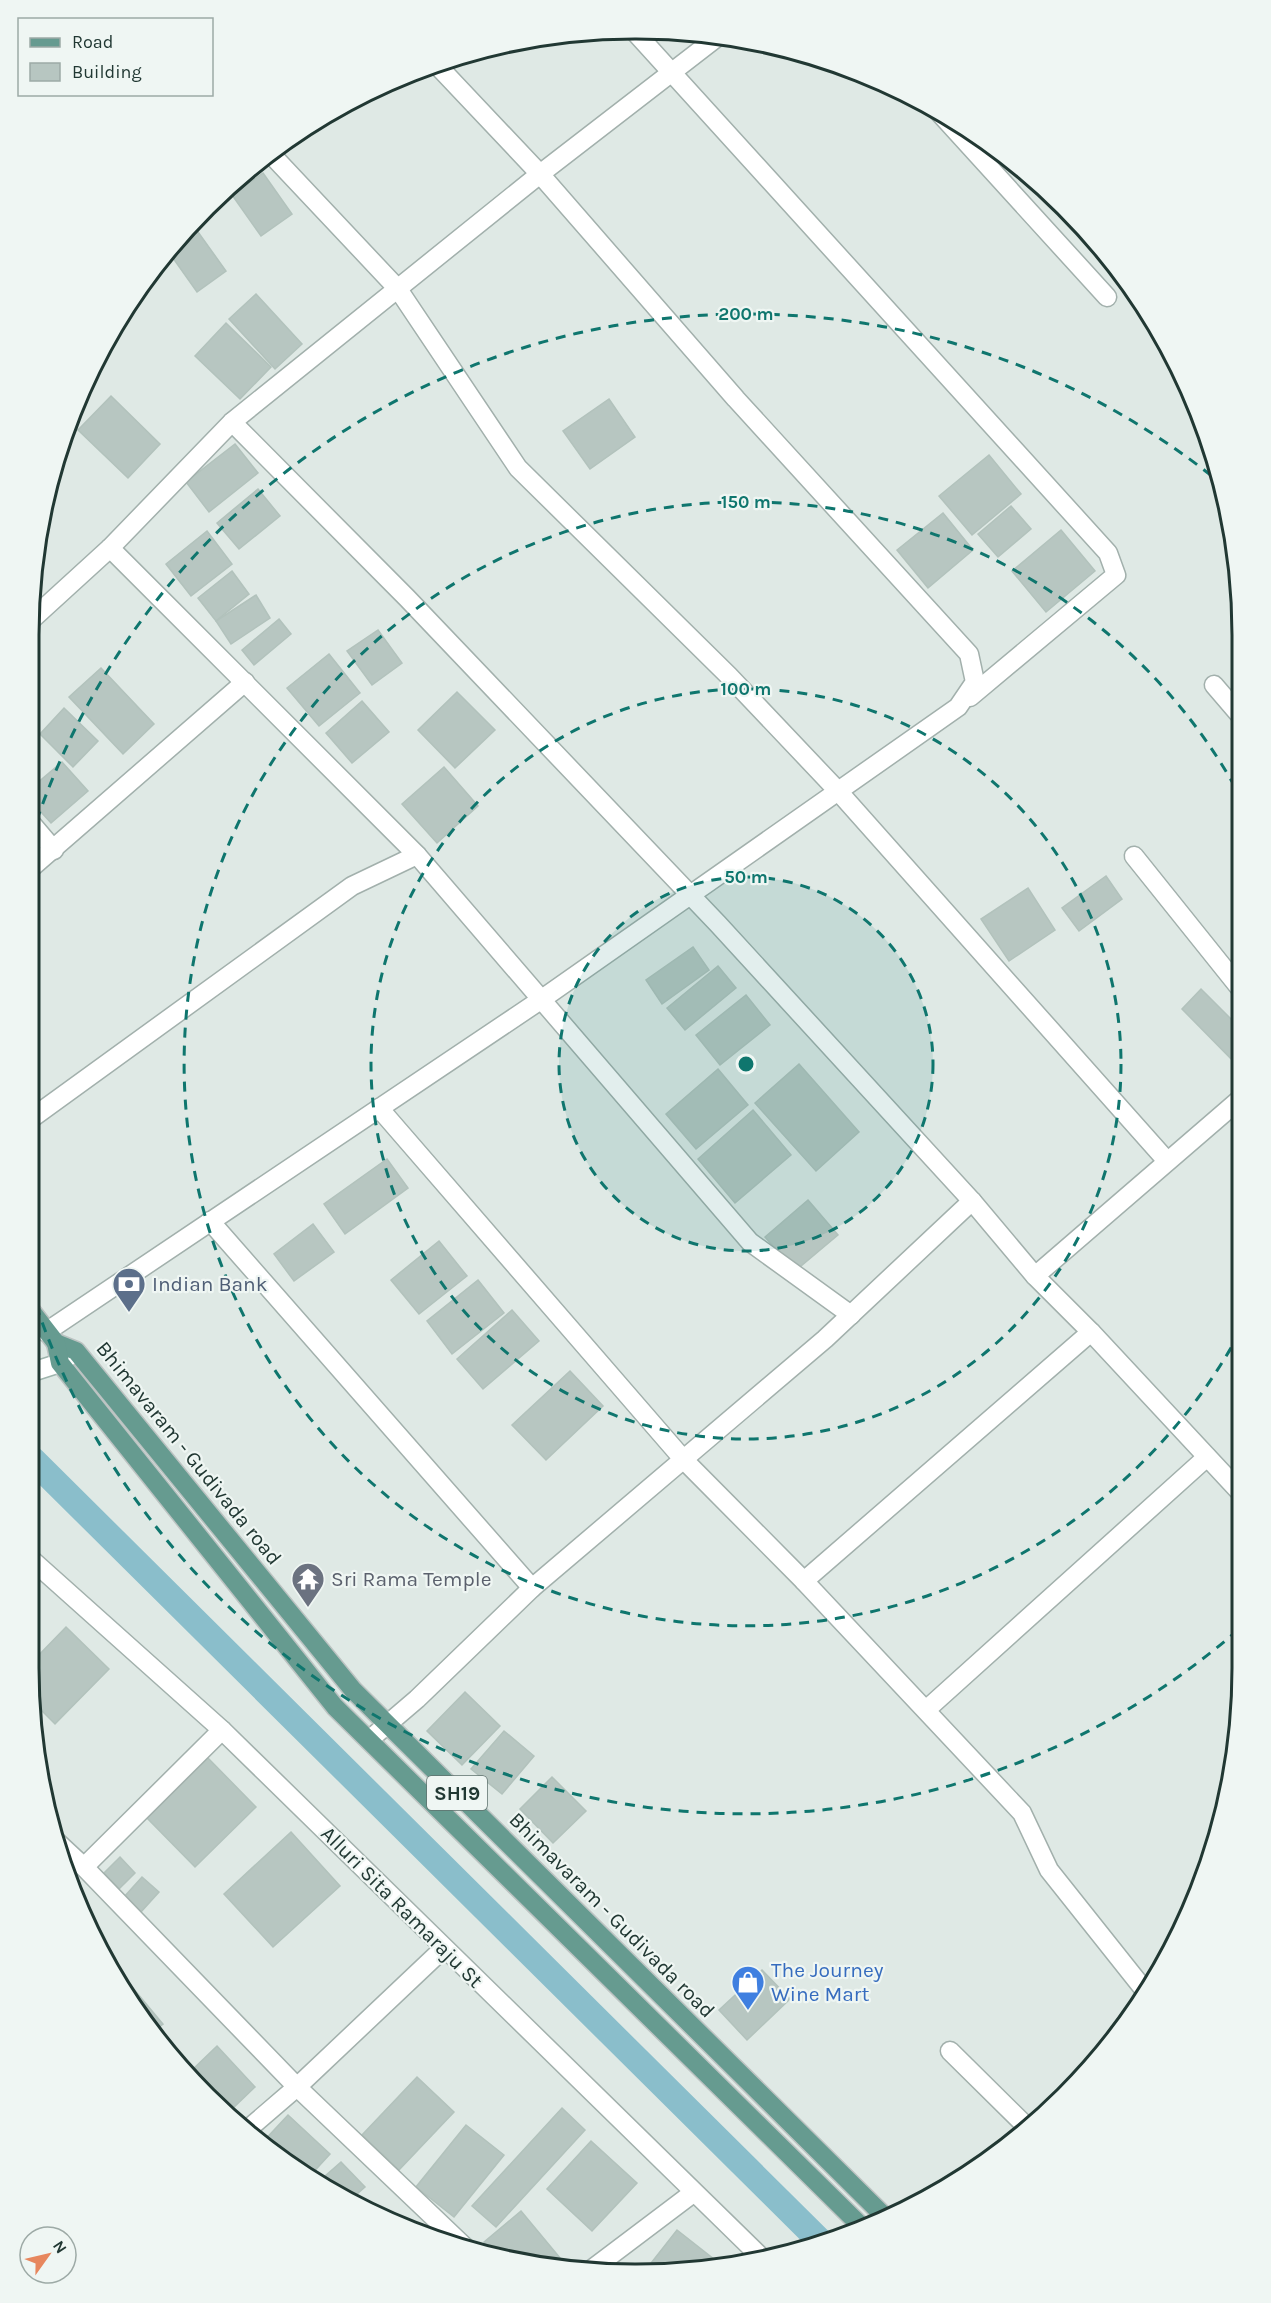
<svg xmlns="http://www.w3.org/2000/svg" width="1271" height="2303" font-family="Karla,sans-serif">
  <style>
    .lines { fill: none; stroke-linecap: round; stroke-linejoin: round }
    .canal { stroke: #8abecb; stroke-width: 26 }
    .building { fill: #b7c6c1; stroke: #b2c2bc; stroke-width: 1.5 }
    .minor-casing { stroke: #a2b0ac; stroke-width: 21 }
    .secondary-casing { stroke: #9fb4ad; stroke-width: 21 }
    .primary-casing { stroke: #bcc3c2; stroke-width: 21 }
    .minor { stroke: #fff; stroke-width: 18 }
    .secondary { stroke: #fff; stroke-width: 18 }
    .primary { stroke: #669b90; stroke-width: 18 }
    .ring { fill: none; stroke: #0f766e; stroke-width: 3; stroke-dasharray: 10 8 }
    .labels { text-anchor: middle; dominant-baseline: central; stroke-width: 4.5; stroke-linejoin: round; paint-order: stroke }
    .shield { fill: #eff6f3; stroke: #5f716d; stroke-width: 1.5 }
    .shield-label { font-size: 20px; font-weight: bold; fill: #213833 }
    .service-label { font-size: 21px; fill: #4e5e75; stroke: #eff6f3; text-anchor: start }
    .street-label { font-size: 21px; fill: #213833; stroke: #eff6f3 }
    .worship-label { font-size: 21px; fill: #5b616d; stroke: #eff6f3; text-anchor: start }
    .shop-label { font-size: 21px; fill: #366cbe; stroke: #eff6f3; text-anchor: start }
    .rim { fill: none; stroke: #213833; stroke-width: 3 }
    .centre { fill: #0f766e; stroke: #eff6f3; stroke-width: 3 }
    .ring-label { font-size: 18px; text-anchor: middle; font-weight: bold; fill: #0f766e; stroke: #eff6f3; stroke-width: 4.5; stroke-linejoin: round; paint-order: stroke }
  </style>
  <rect width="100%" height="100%" fill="#dfe9e5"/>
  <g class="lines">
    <path class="canal" d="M33 1460 821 2242"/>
  </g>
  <g class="building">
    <path d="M263 173 292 214 261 236 232 195Z"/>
    <path d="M193 225 226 271 197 292 168 251 179 235Z"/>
    <path d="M256 294 302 344 275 369 229 319Z"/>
    <path d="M226 323 271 367 240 399 195 356Z"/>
    <path d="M111 396 160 444 128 478 78 430Z"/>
    <path d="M609 399 635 437 590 469 563 431Z"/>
    <path d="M235 444 258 473 209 512 186 482Z"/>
    <path d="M989 455 1021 494 972 535 939 496Z"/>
    <path d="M258 489 280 516 239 549 217 523Z"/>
    <path d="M1011 506 1031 529 998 557 978 534Z"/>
    <path d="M943 513 973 550 928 588 897 550Z"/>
    <path d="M1061 530 1095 571 1046 612 1012 571Z"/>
    <path d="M207 531 232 564 191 596 166 564Z"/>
    <path d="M232 571 249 594 216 621 198 598Z"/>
    <path d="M256 595 270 618 231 644 216 621Z"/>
    <path d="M279 619 291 634 254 665 242 650Z"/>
    <path d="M378 630 402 663 372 685 347 651Z"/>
    <path d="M329 654 360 693 319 726 287 688Z"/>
    <path d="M101 668 154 724 123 754 69 697Z"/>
    <path d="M457 692 495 730 455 768 418 730Z"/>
    <path d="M362 701 389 732 352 763 326 733Z"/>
    <path d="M64 708 98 741 73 767 40 734Z"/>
    <path d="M62 762 88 791 51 823 30 800V789Z"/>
    <path d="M444 767 478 806 437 843 402 804Z"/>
    <path d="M1106 876 1122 899 1079 931 1062 908Z"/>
    <path d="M1028 888 1055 930 1009 961 981 919Z"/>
    <path d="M693 947 709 970 662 1004 646 980Z"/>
    <path d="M718 966 736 988 685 1030 667 1008Z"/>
    <path d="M1201 989 1239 1027V1063L1237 1065 1182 1009Z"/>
    <path d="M746 995 770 1025 720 1065 696 1035Z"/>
    <path d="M799 1064 859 1132 816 1171 755 1103Z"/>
    <path d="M718 1069 748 1105 696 1149 666 1114Z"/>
    <path d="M753 1110 791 1155 735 1203 698 1159Z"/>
    <path d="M387 1159 408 1188 345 1234 324 1204Z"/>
    <path d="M808 1200 838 1235 795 1271 765 1237Z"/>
    <path d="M313 1224 334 1252 294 1281 274 1254Z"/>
    <path d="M439 1241 467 1276 419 1314 391 1280Z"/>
    <path d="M478 1280 504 1313 452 1354 427 1321Z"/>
    <path d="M512 1310 539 1341 483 1389 457 1359Z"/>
    <path d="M570 1371 603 1406 546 1460 512 1425Z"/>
    <path d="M66 1627 109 1669 55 1724 34 1703 33 1661Z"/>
    <path d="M465 1692 500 1726 462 1765 427 1731Z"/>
    <path d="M504 1731 534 1756 502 1794 471 1769Z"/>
    <path d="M206 1756 256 1807 195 1867 145 1816Z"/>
    <path d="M552 1777 586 1811 553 1843 520 1809Z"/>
    <path d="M291 1832 340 1886 273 1947 224 1894Z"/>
    <path d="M120 1857 135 1873 119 1889 104 1873Z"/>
    <path d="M142 1877 159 1892 141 1912 124 1897Z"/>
    <path d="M100 1951 125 1981 121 1984Z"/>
    <path d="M762 1970 790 1999 747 2040 719 2010Z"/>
    <path d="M127 1981 163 2024 151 2033 122 1985Z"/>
    <path d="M217 2046 255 2087 229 2112 190 2072Z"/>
    <path d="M417 2077 454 2112 399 2170 362 2135Z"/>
    <path d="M562 2108 585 2130 496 2227 472 2206Z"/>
    <path d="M288 2115 330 2154 308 2178 262 2143Z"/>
    <path d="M466 2125 504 2155 454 2217 416 2187Z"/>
    <path d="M591 2141 637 2183 592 2231 547 2189Z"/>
    <path d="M341 2162 365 2187 349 2201 317 2183Z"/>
    <path d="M521 2211 560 2258 548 2268 497 2257 484 2242Z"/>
    <path d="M677 2230 724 2267 675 2273 644 2272Z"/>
  </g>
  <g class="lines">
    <defs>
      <g id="minor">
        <path d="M634 31 1108 553 1116 575 970 697"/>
        <path d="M935 108 1107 297"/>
        <path d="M269 152 398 289 518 468 729 676 838 791 1167 1161"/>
        <path d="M232 422 407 598 718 924 972 1201 1035 1276 1091 1332 1240 1492"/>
        <path d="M30 621 110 548 232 422 540 174 720 35"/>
        <path d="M1214 685 1238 713"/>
        <path d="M31 823 54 850"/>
        <path d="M417 855 750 1242 851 1315"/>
        <path d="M1134 856 1239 987"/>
        <path d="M31 868 245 682"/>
        <path d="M379 1108 683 1459 804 1581 1022 1813 1049 1870 1146 1992"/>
        <path d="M32 1118 352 886 417 855 110 548"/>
        <path d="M210 1221 532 1588"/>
        <path d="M1035 1276 1239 1100"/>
        <path d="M46 1332 542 999 958 707 975 682 969 654 736 399 540 174 437 65"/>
        <path d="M33 1561 222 1730 764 2260"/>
        <path d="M804 1581 1091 1332"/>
        <path d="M926 1710 1207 1457"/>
        <path d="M369 1740 417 1699 532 1588 825 1339 972 1201"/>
        <path d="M56 1841 84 1867 297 2087 468 2250"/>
        <path d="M84 1867 222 1730"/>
        <path d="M950 2051 1029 2129"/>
        <path d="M247 2130 297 2087 444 1948"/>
        <path d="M591 2270 693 2193"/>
      </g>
      <path id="secondary" d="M32 1372 60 1363 72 1354"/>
      <g id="primary">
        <path d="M32 1312 56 1343 76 1351 353 1690 887 2219"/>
        <path d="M56 1343 60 1363 335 1707 864 2229"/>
      </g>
    </defs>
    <use href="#minor" class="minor-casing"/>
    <use href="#secondary" class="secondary-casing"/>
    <use href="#primary" class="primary-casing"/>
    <use href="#minor" class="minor"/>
    <use href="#secondary" class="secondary"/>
    <use href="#primary" class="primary"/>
  </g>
  <circle cx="746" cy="1064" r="187" fill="#0f766e" fill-opacity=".12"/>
  <g class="ring">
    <circle cx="746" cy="1064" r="187"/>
    <circle cx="746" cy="1064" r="375"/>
    <path d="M1240 1332A562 562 0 1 1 1238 792"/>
    <path d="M1238 1630A750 750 0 0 1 33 1296M31 838A750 750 0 0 1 1218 481"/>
  </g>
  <defs>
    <symbol id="bank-pin" viewBox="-11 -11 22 30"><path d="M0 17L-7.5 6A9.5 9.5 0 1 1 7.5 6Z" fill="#5c6f8a" stroke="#eff6f3"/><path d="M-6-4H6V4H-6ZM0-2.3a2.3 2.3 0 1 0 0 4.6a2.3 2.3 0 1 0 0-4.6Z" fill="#fff"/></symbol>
    <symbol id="temple-pin" viewBox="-11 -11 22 30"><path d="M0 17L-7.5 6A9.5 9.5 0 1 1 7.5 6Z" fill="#6b7280" stroke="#eff6f3"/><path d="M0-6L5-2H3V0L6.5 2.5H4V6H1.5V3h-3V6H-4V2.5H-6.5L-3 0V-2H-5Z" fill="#fff"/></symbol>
    <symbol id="shop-pin" viewBox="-11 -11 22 30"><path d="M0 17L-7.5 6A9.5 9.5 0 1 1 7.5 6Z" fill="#3f7fe0" stroke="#eff6f3"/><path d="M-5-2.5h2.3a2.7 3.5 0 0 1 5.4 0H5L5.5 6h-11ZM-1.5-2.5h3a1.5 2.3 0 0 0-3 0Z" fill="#fff"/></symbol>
  </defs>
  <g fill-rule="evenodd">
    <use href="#bank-pin" x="110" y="1265" width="38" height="52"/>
    <use href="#temple-pin" x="289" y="1560" width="38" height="52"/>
    <use href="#shop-pin" x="729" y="1963" width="38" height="52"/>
  </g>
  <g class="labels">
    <rect class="shield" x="427" y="1776" width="60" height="34" rx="4.5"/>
    <g class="shield-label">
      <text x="457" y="1793">SH19</text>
    </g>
    <g class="service-label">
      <text x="152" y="1284">Indian Bank</text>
    </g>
    <g class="street-label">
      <text transform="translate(189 1453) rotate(51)">Bhimavaram - Gudivada road</text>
      <text transform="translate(402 1907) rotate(45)">Alluri Sita Ramaraju St</text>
      <text transform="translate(612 1915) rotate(45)">Bhimavaram - Gudivada road</text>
    </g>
    <g class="worship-label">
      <text x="331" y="1579">Sri Rama Temple</text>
    </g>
    <g class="shop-label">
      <text x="771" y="1970">The Journey<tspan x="771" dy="24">Wine Mart</tspan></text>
    </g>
  </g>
  <path d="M0 0H1271V2303H0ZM635 39H636A596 596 0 0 1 1232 635V1668A596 596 0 0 1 636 2264H635A596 596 0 0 1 39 1668V635A596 596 0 0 1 635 39Z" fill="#eff6f3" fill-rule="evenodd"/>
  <path class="rim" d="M635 39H636A596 596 0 0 1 1232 635V1668A596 596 0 0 1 636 2264H635A596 596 0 0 1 39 1668V635A596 596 0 0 1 635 39Z"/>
  <circle cx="746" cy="1064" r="9" class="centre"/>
  <g class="ring-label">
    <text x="746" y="320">200 m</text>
    <text x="746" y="508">150 m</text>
    <text x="746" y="695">100 m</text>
    <text x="746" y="883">50 m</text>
  </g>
  <rect x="18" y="18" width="195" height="78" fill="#eff6f3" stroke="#9daaa6" stroke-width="1.5"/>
  <rect x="30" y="38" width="30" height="9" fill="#669b90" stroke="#9daaa6" stroke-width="1.5"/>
  <text x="72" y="48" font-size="18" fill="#213833">Road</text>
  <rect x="30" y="63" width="30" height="18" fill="#b7c6c1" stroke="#9daaa6" stroke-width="1.5"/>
  <text x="72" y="78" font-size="18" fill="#213833">Building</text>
  <g transform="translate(48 2255) rotate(56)"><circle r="28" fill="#eff6f3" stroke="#9daaa6" stroke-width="1.5"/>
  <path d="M0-4.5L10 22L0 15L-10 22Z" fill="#e7875e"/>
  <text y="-9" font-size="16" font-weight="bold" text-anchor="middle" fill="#213833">N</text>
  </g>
</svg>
